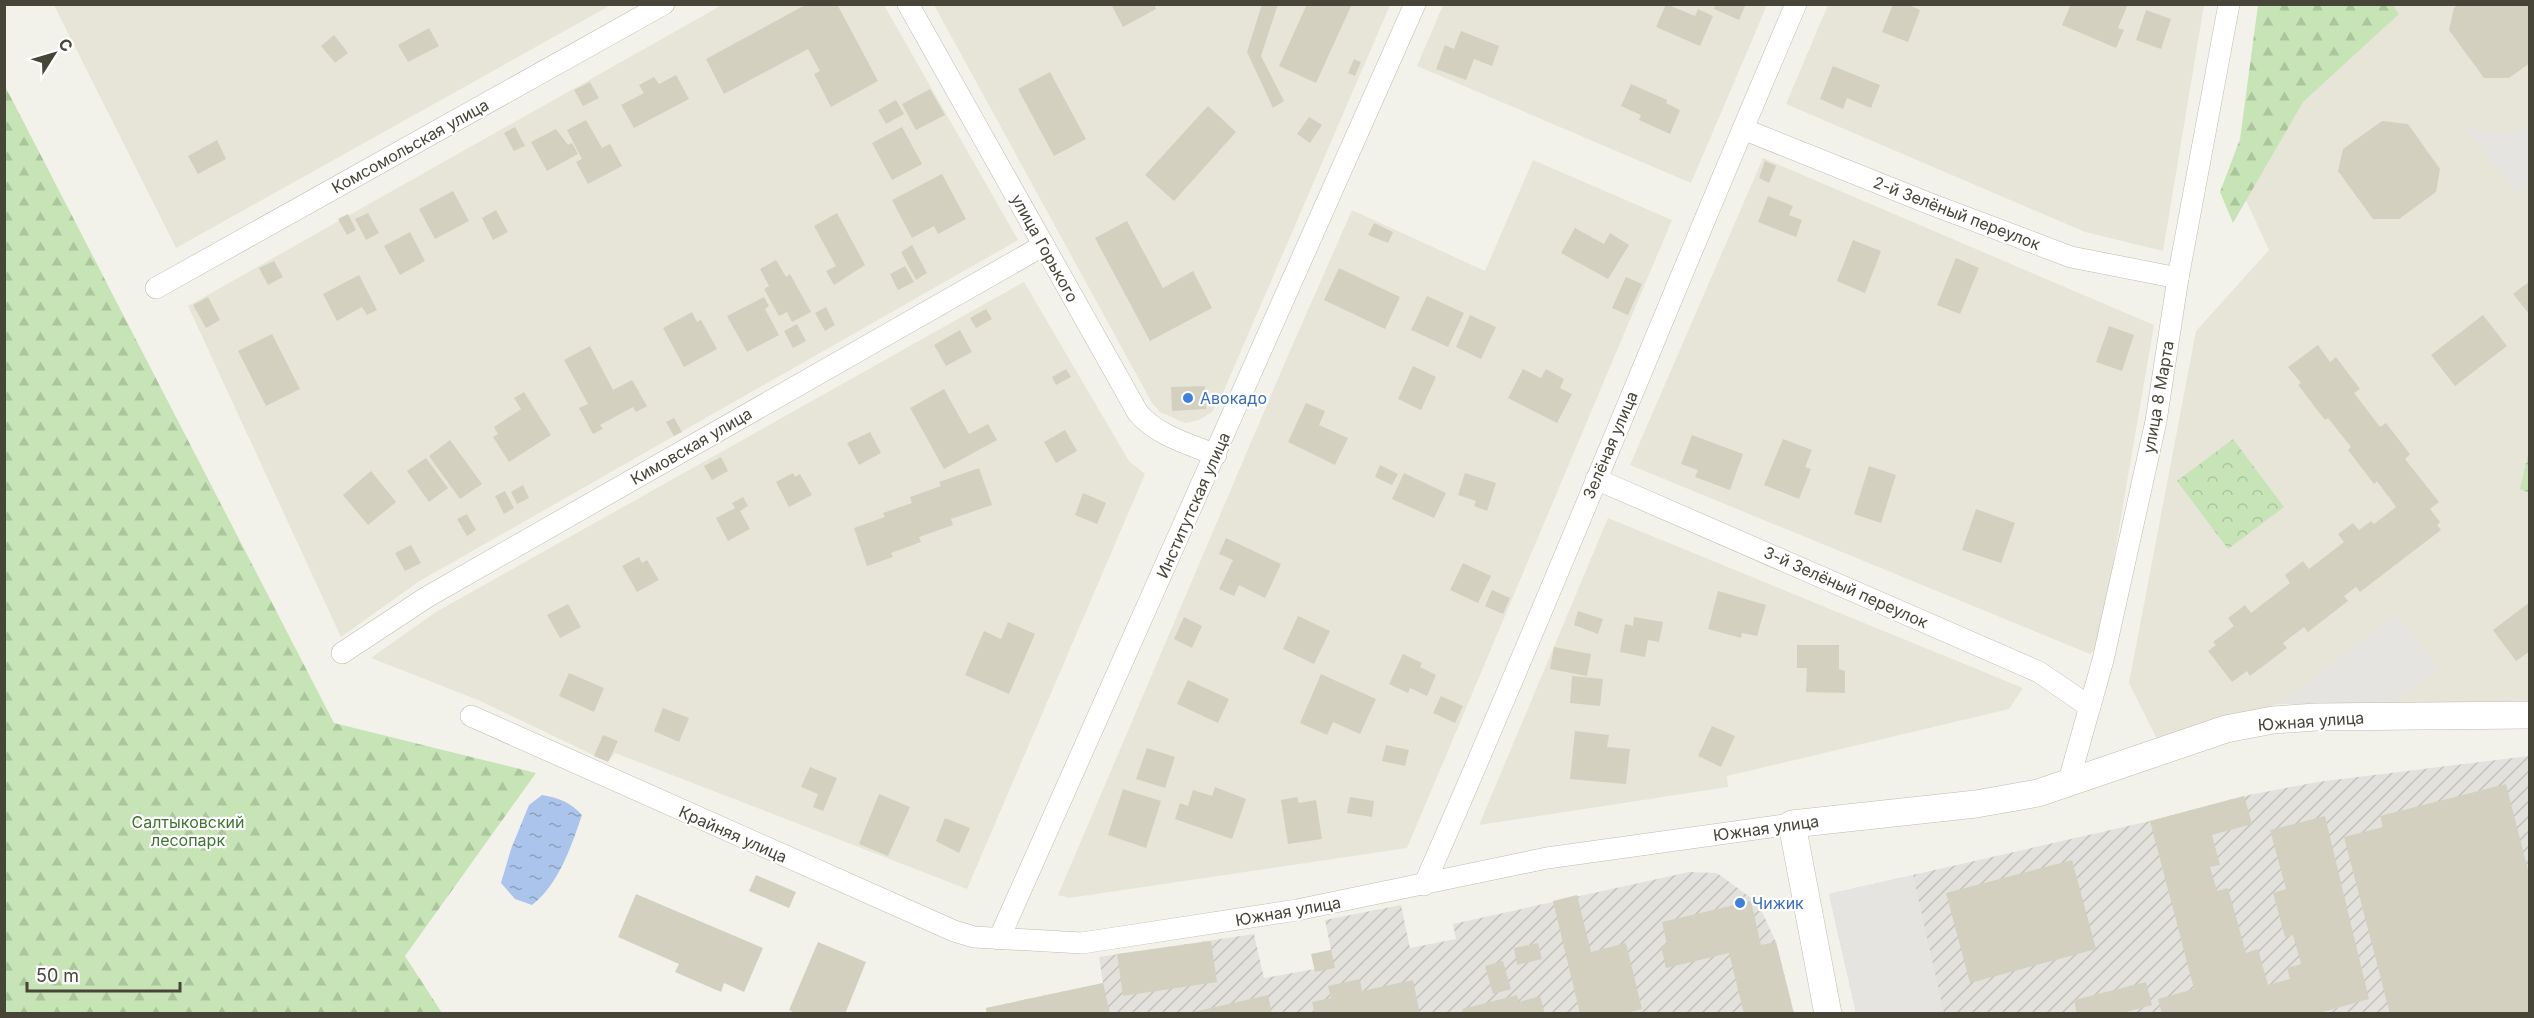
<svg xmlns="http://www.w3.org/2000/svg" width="2534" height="1018" font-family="Inter,sans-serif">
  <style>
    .residential { fill: #e7e5d8 }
    .industrial { fill: url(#industrial-furrows) }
    .forest { fill: url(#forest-firs) }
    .park { fill: url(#park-crowns) }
    .parking { fill: #e5e4e1 }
    .water { fill: url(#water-ripples) }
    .building { fill: #d4d0c0 }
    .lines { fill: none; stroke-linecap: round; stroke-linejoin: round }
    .minor-casing { stroke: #bebcad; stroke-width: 22 }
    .tertiary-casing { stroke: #bebcad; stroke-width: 28 }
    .minor { stroke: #fff; stroke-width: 21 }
    .tertiary { stroke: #fff; stroke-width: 27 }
    .shop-dot { fill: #3f7fe0; stroke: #fff; stroke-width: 2 }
    .labels { text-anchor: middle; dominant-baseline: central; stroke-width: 4.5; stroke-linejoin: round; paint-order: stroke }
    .street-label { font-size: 16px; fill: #474438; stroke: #fff }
    .shop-label { font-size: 16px; fill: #366cbe; stroke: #fff; text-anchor: start }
    .park-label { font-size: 16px; fill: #3c7430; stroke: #fff }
  </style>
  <defs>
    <pattern id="industrial-furrows" width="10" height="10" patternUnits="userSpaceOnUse" patternTransform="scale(1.5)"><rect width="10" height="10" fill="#e3e1db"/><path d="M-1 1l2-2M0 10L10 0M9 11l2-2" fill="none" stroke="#c4c2bd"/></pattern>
    <pattern id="forest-firs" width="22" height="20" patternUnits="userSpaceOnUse" patternTransform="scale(1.5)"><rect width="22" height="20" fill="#c6e4b6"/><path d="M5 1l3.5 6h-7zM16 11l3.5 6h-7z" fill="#abc59d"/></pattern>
    <pattern id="park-crowns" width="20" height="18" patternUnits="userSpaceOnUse" patternTransform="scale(1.5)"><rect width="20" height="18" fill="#c6e4b6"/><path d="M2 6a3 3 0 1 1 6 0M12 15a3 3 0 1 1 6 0" fill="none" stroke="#abc59d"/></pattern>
    <pattern id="water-ripples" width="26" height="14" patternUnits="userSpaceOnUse" patternTransform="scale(1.5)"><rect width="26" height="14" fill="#abc4eb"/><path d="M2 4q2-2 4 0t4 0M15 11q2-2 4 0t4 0" fill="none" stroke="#8da1bf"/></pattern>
  </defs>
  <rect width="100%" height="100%" fill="#f3f2ea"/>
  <g class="residential">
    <path d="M54 5H611L176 248Z"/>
    <path d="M722 5H884L1018 240 418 582 341 637 188 306Z"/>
    <path d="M934 5H1390L1222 395 1212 412 1199 420 1185 423 1160 412 1152 403Z"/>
    <path d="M1443 5H1767L1691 183 1417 66Z"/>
    <path d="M1828 5H2204L2163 251 2085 232 1786 104Z"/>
    <path d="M2376 5H2529V703L2279 704 2157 739 2129 683 2196 331 2269 250 2238 183Z"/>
    <path d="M1763 158 2154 325 2099 645 2090 654 1630 465Z"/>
    <path d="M1533 160 1672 220 1407 848 1069 898 1058 895 1289 353 1352 210 1485 271Z"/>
    <path d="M1024 282 1129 461 1145 474 967 889 615 753 608 762 478 700 371 658 436 612Z"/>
    <path d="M1608 518 2023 688 2009 709 1727 776 1728 787 1479 825Z"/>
  </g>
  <g class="industrial">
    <path d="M2529 756V1013H1856L1829 894 2150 821 2244 796 2317 782Z"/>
    <path d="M1689 872 1717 873 1754 900 1763 914 1776 942 1794 1013 987 1014 986 1008 1103 983 1099 957 1254 934 1264 978 1315 969 1312 954 1331 950 1325 920 1401 905 1410 948 1456 939 1453 924Z"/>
  </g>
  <g class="forest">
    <path d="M2258 5H2393L2399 14 2303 102 2233 223 2220 192 2240 139Z"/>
    <path d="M5 86 334 723 536 773 405 956 442 1013H5Z"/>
  </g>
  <g class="park">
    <path d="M2233 439 2284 507 2228 549 2177 481Z"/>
    <path d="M2529 450V493L2520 489Z"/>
  </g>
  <g class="parking">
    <path d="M2464 125 2486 133 2506 135 2519 132 2529 125V185L2516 194Z"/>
    <path d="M2397 614 2438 669 2393 703 2279 704Z"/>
    <path d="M1913 875 1944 1013H1856L1829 894Z"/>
  </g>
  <path class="water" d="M542 795C559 798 570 802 582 815 571 847 559 884 532 905L515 899 501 883 511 849 529 805Z"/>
  <g class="building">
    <path d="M807 4H837L878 81 831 107 814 74 820 71 808 49 724 94 706 59Z"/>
    <path d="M1111 4H1154L1156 9 1123 27Z"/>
    <path d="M1262 4H1278L1261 56 1284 101 1273 108 1247 52Z"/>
    <path d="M1307 4H1352L1316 83 1279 66Z"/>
    <path d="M1666 4 1695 16 1698 9 1713 16 1700 46 1656 27Z"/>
    <path d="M1716 4H1742L1745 6 1739 20 1714 9Z"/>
    <path d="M1893 4H1906L1920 10 1908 42 1882 32Z"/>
    <path d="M2071 4H2128L2118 28 2124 30 2116 48 2062 25Z"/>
    <path d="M2459 4H2530V63L2509 78H2484L2449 30 2454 8Z"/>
    <path d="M2146 10 2171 19 2161 49 2136 40Z"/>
    <path d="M429 28 439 46 408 62 398 45Z"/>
    <path d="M1461 31 1499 46 1492 66 1474 59 1466 80 1436 69 1445 45 1454 49Z"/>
    <path d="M334 35 348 53 335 63 321 46Z"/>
    <path d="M1354 59 1361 62 1355 76 1348 73Z"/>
    <path d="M1833 66 1880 85 1871 108 1847 98 1843 109 1820 99Z"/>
    <path d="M1050 72 1086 139 1054 156 1018 89Z"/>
    <path d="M676 75 689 99 634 128 621 105 644 93 639 85 654 77 659 84Z"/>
    <path d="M590 82 599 98 583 106 574 90Z"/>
    <path d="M1631 84 1667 100 1666 103 1680 110 1670 134 1639 120 1641 115 1621 106Z"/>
    <path d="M930 89 945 115 916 130 902 104Z"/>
    <path d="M896 100 904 114 886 124 878 110Z"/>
    <path d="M1208 106 1236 132 1174 201 1145 175Z"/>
    <path d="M1309 117 1322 125 1310 143 1297 134Z"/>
    <path d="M586 120 602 148 610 144 622 166 588 184 576 162 582 159 567 130Z"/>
    <path d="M2382 121 2408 124 2440 169 2436 192 2399 219H2373L2338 171 2343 149Z"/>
    <path d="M515 127 525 146 514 151 504 133Z"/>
    <path d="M902 127 922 164 892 180 872 143Z"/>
    <path d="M556 129 568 145 572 143 578 154 547 171 531 142Z"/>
    <path d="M217 140 226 159 198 174 188 156Z"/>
    <path d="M1765 161 1776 166 1769 183 1759 178Z"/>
    <path d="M942 174 966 219 938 234 934 226 912 238 892 200Z"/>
    <path d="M453 191 469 221 435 239 419 209Z"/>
    <path d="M1768 196 1793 206 1789 215 1802 220 1796 237 1758 222Z"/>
    <path d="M496 210 508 232 493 240 482 218Z"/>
    <path d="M368 213 379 233 366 240 355 219Z"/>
    <path d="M837 213 865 265 834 285 826 271 836 266 814 226Z"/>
    <path d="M348 214 356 230 347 235 338 219Z"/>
    <path d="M1127 221 1163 288 1193 271 1212 308 1150 341 1095 238Z"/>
    <path d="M1374 223 1393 232 1388 243 1368 235Z"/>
    <path d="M1575 228 1604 244 1610 233 1629 245 1608 279 1561 253Z"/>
    <path d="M410 232 425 261 400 275 384 246Z"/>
    <path d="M1853 240 1881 251 1865 293 1837 281Z"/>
    <path d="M912 245 927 273 916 280 901 252Z"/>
    <path d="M1956 258 1979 268 1960 314 1937 305Z"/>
    <path d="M776 260 786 277 790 274 811 312 792 322 787 312 779 316 764 289 769 286 760 269Z"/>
    <path d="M274 261 283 277 268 285 259 268Z"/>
    <path d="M905 266 914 282 898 290 890 274Z"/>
    <path d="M1339 268 1400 297 1385 329 1324 300Z"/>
    <path d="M359 275 377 310 367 315 362 307 337 321 323 294Z"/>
    <path d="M1626 277 1642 284 1628 315 1612 308Z"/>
    <path d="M2530 281V315L2513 294Z"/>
    <path d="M1427 296 1464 313 1448 347 1411 330Z"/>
    <path d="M208 297 220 320 206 328 193 305Z"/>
    <path d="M764 297 769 306 765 309 779 335 747 352 727 316Z"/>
    <path d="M826 307 835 325 825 331 815 313Z"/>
    <path d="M986 309 992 319 976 328 970 318Z"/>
    <path d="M692 312 697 322 701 320 717 349 684 367 663 328Z"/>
    <path d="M1470 315 1496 327 1481 359 1456 347Z"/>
    <path d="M2483 315 2507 346 2455 386 2431 355Z"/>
    <path d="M797 324 806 341 793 348 784 331Z"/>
    <path d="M2109 326 2134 335 2122 371 2096 362Z"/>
    <path d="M960 330 972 352 946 366 934 345Z"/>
    <path d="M272 334 300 389 266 406 238 351Z"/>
    <path d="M2318 345 2330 362 2336 357 2360 389 2354 393 2380 427 2386 423 2410 454 2405 459 2439 502 2430 509 2440 522 2437 525 2441 530 2360 592 2356 587 2344 596 2348 601 2308 632 2304 627 2283 643 2287 648 2250 676 2247 671 2232 682 2208 651 2216 645 2213 642 2234 626 2228 618 2245 605 2251 613 2290 583 2285 575 2303 561 2309 569 2344 542 2338 534 2353 523 2359 530 2371 521 2374 524 2396 507 2377 481 2374 484 2348 450 2351 447 2328 418 2325 420 2298 385 2301 383 2288 367Z"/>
    <path d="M590 346 613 390 632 380 647 406 636 412 633 407 600 425 603 429 593 434 579 408 588 404 564 360Z"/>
    <path d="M1413 366 1436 377 1421 410 1398 399Z"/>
    <path d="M1066 369 1071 377 1056 385 1052 377Z"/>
    <path d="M1523 369 1541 378 1546 369 1564 379 1560 388 1572 394 1557 423 1508 398Z"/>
    <path d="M1205 386 1206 409 1172 411 1171 387Z"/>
    <path d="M944 389 969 434 988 424 997 440 944 469 910 408Z"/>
    <path d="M524 392 551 435 509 462 493 437 498 434 494 427 521 409 514 398Z"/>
    <path d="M1306 403 1325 411 1319 425 1348 438 1335 465 1288 442Z"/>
    <path d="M674 418 682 432 674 436 666 422Z"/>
    <path d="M1065 430 1077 451 1056 463 1044 442Z"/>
    <path d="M870 432 881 453 859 465 847 443Z"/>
    <path d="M1692 435 1743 454 1730 490 1695 477 1698 470 1681 464Z"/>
    <path d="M1783 439 1812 450 1805 467 1811 469 1799 499 1764 485Z"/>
    <path d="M450 440 482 484 460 499 429 456Z"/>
    <path d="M721 457 728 471 712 480 704 466Z"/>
    <path d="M426 458 448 488 429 502 407 471Z"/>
    <path d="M1380 465 1398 474 1392 485 1375 477Z"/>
    <path d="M1869 466 1896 475 1881 523 1854 514Z"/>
    <path d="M979 468 992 505 951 519 953 525 919 537 921 542 891 553 893 557 867 566 854 528 885 517 883 513 912 503 910 497 941 486 939 482Z"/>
    <path d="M371 471 396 502 368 525 343 495Z"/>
    <path d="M793 473 795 477 800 474 812 495 789 507 776 482Z"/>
    <path d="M1404 473 1446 493 1434 518 1392 499Z"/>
    <path d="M1465 473 1496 483 1487 511 1474 506 1476 501 1458 495Z"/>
    <path d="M523 485 529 498 517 504 511 492Z"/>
    <path d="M505 491 514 508 504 514 495 496Z"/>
    <path d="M1083 493 1106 503 1097 524 1075 515Z"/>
    <path d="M743 497 748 506 740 511 750 529 728 541 716 518 735 508 732 503Z"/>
    <path d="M1976 509 2015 523 2001 563 1962 550Z"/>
    <path d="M467 514 476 530 467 536 457 519Z"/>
    <path d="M1226 538 1281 564 1265 598 1239 585 1234 596 1219 589 1233 560 1219 554Z"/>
    <path d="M411 545 421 563 405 571 395 553Z"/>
    <path d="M639 557 642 563 647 560 659 580 637 592 622 566Z"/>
    <path d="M1463 563 1491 576 1478 603 1450 590Z"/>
    <path d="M1492 590 1510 598 1503 614 1485 606Z"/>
    <path d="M1718 591 1766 605 1757 636 1742 633 1741 638 1708 629Z"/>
    <path d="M2530 602V651L2516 661 2493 630Z"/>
    <path d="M568 604 581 627 560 638 547 615Z"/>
    <path d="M1578 611 1603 619 1598 634 1574 625Z"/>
    <path d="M1298 616 1330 631 1314 664 1283 649Z"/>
    <path d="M1184 617 1202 626 1192 648 1174 639Z"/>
    <path d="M1634 617 1663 622 1659 642 1648 640 1645 657 1620 652 1625 624 1633 626Z"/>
    <path d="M1008 622 1035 634 1009 694 965 675 984 631 1001 639Z"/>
    <path d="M1797 645H1839V669L1845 671V693L1806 692 1807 668H1797Z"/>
    <path d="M1554 647 1591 654 1587 676 1550 669Z"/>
    <path d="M1403 654 1422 663 1420 667 1436 675 1427 696 1410 688 1408 693 1389 684Z"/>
    <path d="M569 673 604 688 594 712 559 696Z"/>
    <path d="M1321 674 1376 699 1360 734 1333 722 1327 735 1300 723Z"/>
    <path d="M1572 676 1603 679 1600 706 1570 703Z"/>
    <path d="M1188 680 1229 699 1218 723 1177 704Z"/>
    <path d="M1441 696 1463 706 1455 723 1433 713Z"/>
    <path d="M663 708 689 718 679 742 654 731Z"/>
    <path d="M1712 726 1735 736 1721 767 1698 756Z"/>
    <path d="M1575 731 1609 735 1607 747 1630 749 1626 784 1570 779Z"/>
    <path d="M603 735 618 741 608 762 594 756Z"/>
    <path d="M1386 745 1409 750 1405 766 1382 761Z"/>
    <path d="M1147 748 1175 757 1165 788 1136 779Z"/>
    <path d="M810 767 837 778 823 811 813 807 818 794 801 787Z"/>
    <path d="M2506 784 2530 878V1014H2390L2344 837 2383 827 2380 816Z"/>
    <path d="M1215 787 1246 799 1232 839 1175 819 1180 803 1188 806 1193 790 1212 796Z"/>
    <path d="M1123 789 1161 801 1146 848 1108 835Z"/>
    <path d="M879 794 910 807 888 856 859 844Z"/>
    <path d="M2244 796 2252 824 2212 835 2220 865 2210 867 2217 891 2228 888 2246 953 2258 949 2268 985 2290 979 2287 968 2301 964 2293 935 2285 937 2273 893 2286 889 2270 830 2325 816 2369 999 2316 1014H2162L2158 999 2194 989 2150 821Z"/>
    <path d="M1297 797 1299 803 1316 800 1322 839 1288 844 1281 800Z"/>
    <path d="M1350 797 1374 801 1372 817 1347 813Z"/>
    <path d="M945 818 970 828 959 853 936 841Z"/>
    <path d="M2072 860 2096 949 1970 983 1946 893Z"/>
    <path d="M756 875 796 892 789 908 749 891Z"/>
    <path d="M636 894 763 948 744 992 724 983 721 992 675 972 679 964 618 937Z"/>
    <path d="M1577 895 1591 952 1626 943 1642 1009 1624 1014H1580L1553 901Z"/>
    <path d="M1751 901 1761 945 1776 942 1794 1014H1744L1729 953 1666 968 1661 946 1667 944 1662 922Z"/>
    <path d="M1211 941 1217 982 1123 996 1117 954Z"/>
    <path d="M818 942 866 962 845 1014H797L789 1010Z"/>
    <path d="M1538 943 1542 959 1517 965 1514 948Z"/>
    <path d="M1331 950 1335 968 1315 972 1311 954Z"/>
    <path d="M1503 961 1511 989 1493 994 1485 966Z"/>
    <path d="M1360 979 1362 991 1413 980 1420 1014H1315L1312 1002 1331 998 1328 986Z"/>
    <path d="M2146 982 2152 1005 2119 1014H2077L2074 1000Z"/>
    <path d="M1103 983 1110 1014H987L986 1008Z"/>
    <path d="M1268 995 1272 1014H1189V1013Z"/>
    <path d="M1517 995 1519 1002 1540 996 1545 1014H1464L1462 1009Z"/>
  </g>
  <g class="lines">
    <defs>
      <g id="minor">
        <path d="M908 4 1138 413C1158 436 1189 444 1216 455"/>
        <path d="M1743 129 1933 205 2071 257 2178 278"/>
        <path d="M156 288 664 4"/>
        <path d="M1596 479 2039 672 2090 707"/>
        <path d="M342 653 427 597 1044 245"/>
        <path d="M471 716 954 931 974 937 1082 943 1297 910 1547 858 1792 824"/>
        <path d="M2068 784 2103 660 2156 421 2178 278 2229 4"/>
        <path d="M1424 885C1553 593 1670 297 1796 4"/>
        <path d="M999 939 1415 4"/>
      </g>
      <path id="tertiary" d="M1828 1014 1792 824 1976 804 2038 793 2226 729 2273 720 2316 717 2530 715"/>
    </defs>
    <use href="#minor" class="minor-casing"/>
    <use href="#tertiary" class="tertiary-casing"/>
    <use href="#minor" class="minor"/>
    <use href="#tertiary" class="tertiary"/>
  </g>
  <g class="shop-dot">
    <circle cx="1188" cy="398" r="6"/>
    <circle cx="1740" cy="903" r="6"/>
  </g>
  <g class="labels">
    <g class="street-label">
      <text transform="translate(410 146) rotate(-29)">Комсомольская улица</text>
      <text transform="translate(1957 213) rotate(21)">2-й Зелёный переулок</text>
      <text transform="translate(1045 248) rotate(61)">улица Горького</text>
      <text transform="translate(2158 397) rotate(-80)">улица 8 Марта</text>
      <text transform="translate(1610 445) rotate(-67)">Зелёная улица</text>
      <text transform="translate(691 446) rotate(-30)">Кимовская улица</text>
      <text transform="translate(1193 505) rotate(-66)">Институтская улица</text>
      <text transform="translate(1846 587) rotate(24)">3-й Зелёный переулок</text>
      <text transform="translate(2311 721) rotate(-4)">Южная улица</text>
      <text transform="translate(1766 828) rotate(-8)">Южная улица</text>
      <text transform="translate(733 834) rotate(24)">Крайняя улица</text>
      <text transform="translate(1288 911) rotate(-10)">Южная улица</text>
    </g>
    <g class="shop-label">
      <text x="1200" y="398">Авокадо</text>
      <text x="1752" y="903">Чижик</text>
    </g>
    <g class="park-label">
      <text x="188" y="822">Салтыковский<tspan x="188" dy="18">лесопарк</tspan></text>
    </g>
  </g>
  <rect width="2534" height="1018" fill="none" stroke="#474438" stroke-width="12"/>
  <g transform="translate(54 54) rotate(53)" stroke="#ffffff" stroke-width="4.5" paint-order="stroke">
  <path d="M0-4.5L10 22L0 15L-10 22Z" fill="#474438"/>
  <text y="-9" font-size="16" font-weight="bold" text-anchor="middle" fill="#474438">С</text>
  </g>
  <path d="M27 982v9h153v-9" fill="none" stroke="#474438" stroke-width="3"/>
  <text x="36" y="982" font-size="18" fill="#474438" stroke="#ffffff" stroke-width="4.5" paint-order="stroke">50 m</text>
</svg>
